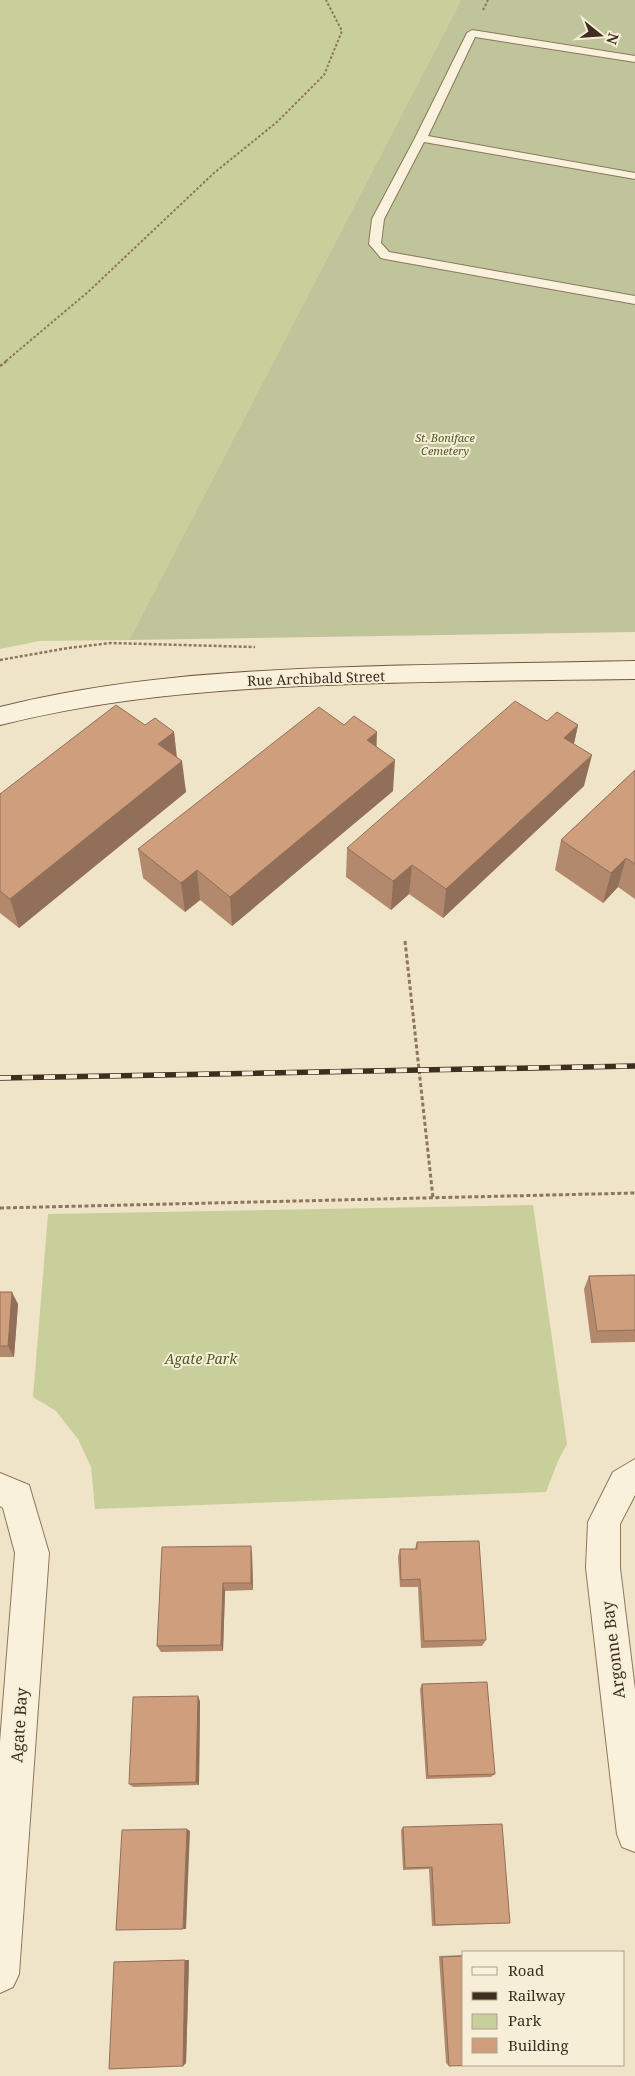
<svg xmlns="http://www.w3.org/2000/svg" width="635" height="2076" font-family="'Noto Serif',serif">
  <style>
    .green { fill: #c9cf9b }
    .cemetery { fill: #bfc49a }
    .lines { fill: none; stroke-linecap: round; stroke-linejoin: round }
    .lane-casing { stroke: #8d765c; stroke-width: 2 }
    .street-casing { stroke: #8d765c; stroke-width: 2 }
    .secondary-casing { stroke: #6f573f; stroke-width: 2 }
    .path-far2 { stroke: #8d765c; stroke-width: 2; stroke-dasharray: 2.5 2; stroke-linecap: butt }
    .path-far1 { stroke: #8d765c; stroke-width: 2.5; stroke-dasharray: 3 2; stroke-linecap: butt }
    .path { stroke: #8d765c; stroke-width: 3; stroke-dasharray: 4 2.5; stroke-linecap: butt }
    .lane { fill: #faf1dc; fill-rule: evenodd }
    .street { fill: #faf1dc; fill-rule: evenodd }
    .secondary { fill: #faf1dc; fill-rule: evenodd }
    .rail-casing { stroke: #3d2e20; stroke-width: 5.5 }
    .rail { stroke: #f7eed8; stroke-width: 4; stroke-dasharray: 11; stroke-linecap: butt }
    .wall { fill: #b2896c }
    .shaded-wall { fill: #916f58 }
    .building { fill: #cf9f7d; stroke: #916f58 }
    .labels { text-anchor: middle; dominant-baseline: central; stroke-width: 4; stroke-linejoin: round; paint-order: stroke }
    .far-park-label { font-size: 11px; font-style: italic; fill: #4d5a26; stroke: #f7eed8 }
    .street-label { font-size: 14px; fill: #3d2e20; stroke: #f7eed8 }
    .park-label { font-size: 14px; font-style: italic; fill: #4d5a26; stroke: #f7eed8 }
    .near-street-label { font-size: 16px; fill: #3d2e20; stroke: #f7eed8 }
  </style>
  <rect width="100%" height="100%" fill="#f0e4c8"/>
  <g class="green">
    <path d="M0 0H461L129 640 40 641 0 649Z"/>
    <path d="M533 1205 567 1444 558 1461 546 1492 95 1509 91 1467 78 1439 56 1411 33 1397 48 1214Z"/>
  </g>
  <path class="cemetery" d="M461 0H635V632L129 640Z"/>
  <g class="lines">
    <defs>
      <path id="lane" d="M472 30 635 56V62L475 37 428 136 635 173V179L424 142 384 219 381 243 389 252 635 296V304L385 259 381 258 369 244 372 219 415 138 467 33Z"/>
      <g id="street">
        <path d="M635 1459V1495L620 1524V1568L635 1690V1852L622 1847 617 1834 586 1568 588 1522 613 1472Z"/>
        <path d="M0 1473 29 1485 49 1553 19 1974 13 1987 0 1993V1742L15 1553 3 1508 0 1506Z"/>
      </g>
      <path id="secondary" d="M635 661V679C541 680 446 681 352 684 233 688 115 696 0 725V707C115 678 233 671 352 667 446 664 541 663 635 661Z"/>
    </defs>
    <use href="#lane" class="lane-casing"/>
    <use href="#street" class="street-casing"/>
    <use href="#secondary" class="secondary-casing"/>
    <g class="path-far2">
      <path d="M483 10 488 0"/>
      <path d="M6 361 88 292 214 173 277 122 324 75 342 31 326 0"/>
    </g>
    <g class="path-far1">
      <path d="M0 366 8 360"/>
      <path d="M0 660 68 648 111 643 255 647"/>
    </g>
    <g class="path">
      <path d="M405 941 433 1198"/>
      <path d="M0 1208 635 1193"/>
    </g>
    <use href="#lane" class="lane"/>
    <use href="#street" class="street"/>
    <use href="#secondary" class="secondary"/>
    <defs>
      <path id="rail" d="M0 1078 635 1066"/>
    </defs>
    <use href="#rail" class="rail-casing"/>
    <use href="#rail" class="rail"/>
  </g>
  <g class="wall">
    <path d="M547 721 578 725 574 744 584 786 443 918 409 894 391 910 346 877 347 848Z"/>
    <path d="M145 725 174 732 177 757 186 792 19 928 0 913V794Z"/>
    <path d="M376 747 393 791 232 926 200 900 185 912 143 878 138 849Z"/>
    <path d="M635 770V899L618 887 603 903 555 870 561 840Z"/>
    <path d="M635 1275V1342L591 1343 584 1289 589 1276Z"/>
    <path d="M0 1292 18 1304 14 1357H0Z"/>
    <path d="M417 1542 486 1640 482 1646 421 1648 418 1587H400L398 1557 400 1549H415Z"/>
    <path d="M252 1554 253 1590 225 1591 223 1651 161 1652 157 1646Z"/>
    <path d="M422 1684 495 1774 491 1777 426 1779 420 1689Z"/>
    <path d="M200 1701 199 1785 133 1787 129 1784Z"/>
    <path d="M403 1827 510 1923 432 1926 429 1869 403 1870 401 1830Z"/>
    <path d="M464 1955V2065L449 2066 446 2063 439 1956Z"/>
    <path d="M189 1960 186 2063 183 2066 114 1962Z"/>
  </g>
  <g class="shaded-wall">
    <path d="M578 725 571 756 564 738Z"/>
    <path d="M174 732 177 763 158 744Z"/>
    <path d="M377 732 376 763 367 740Z"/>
    <path d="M592 755 584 786 443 918 446 889Z"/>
    <path d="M395 760 393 791 232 926 230 897Z"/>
    <path d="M182 761 186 792 19 928 10 899Z"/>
    <path d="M626 858 618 887 603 903 611 873Z"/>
    <path d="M412 865 409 894 391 910 393 881Z"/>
    <path d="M197 870 200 900 185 912 181 883Z"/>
    <path d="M12 1292 18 1304 14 1357 8 1346Z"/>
    <path d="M251 1546 252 1554 253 1590 251 1583Z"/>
    <path d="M223 1583 225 1591 223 1651 221 1645Z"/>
    <path d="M198 1696 200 1701 199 1785 196 1782Z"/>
    <path d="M187 1829 190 1831 186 1929H183Z"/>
    <path d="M185 1960H189L186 2063 183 2066Z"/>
  </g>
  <g class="building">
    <path d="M515 701 547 721 557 712 578 725 564 738 592 755 446 889 412 865 393 881 347 848Z"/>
    <path d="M116 705 145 725 155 718 174 732 158 744 182 761 10 899 0 891V794Z"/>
    <path d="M319 707 344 725 354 716 377 732 367 740 395 760 230 897 197 870 181 883 138 849Z"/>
    <path d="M635 770V864L626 858 611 873 561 840Z"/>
    <path d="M635 1275V1330L597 1331 589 1276Z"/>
    <path d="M0 1292H12L8 1346H0Z"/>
    <path d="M479 1541 486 1640 424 1641 420 1579 401 1580 400 1549H417V1542Z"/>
    <path d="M251 1546V1583H223L221 1645 157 1646 162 1547Z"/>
    <path d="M487 1682 495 1774 428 1776 422 1684Z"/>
    <path d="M198 1696 196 1782 129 1784 133 1697Z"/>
    <path d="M502 1824 510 1923 435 1925 432 1867 405 1868 403 1827Z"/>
    <path d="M187 1829 183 1929 116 1930 122 1830Z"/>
    <path d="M464 1956V2065H483L449 2066 442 1957Z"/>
    <path d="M185 1960 183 2066 109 2069 114 1962Z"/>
  </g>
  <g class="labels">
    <g class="far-park-label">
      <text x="445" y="437">St. Boniface<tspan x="445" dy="13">Cemetery</tspan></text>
    </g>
    <g class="street-label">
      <text transform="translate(316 678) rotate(-2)">Rue Archibald Street</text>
    </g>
    <g class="park-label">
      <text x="201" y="1358">Agate Park</text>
    </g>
    <g class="near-street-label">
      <text transform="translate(613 1650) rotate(-97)">Argonne Bay</text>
      <text transform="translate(19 1725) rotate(-86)">Agate Bay</text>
    </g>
  </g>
  <rect x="462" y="1951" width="162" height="115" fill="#f7eed8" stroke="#ada18e"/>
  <rect x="472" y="1967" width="25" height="8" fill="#faf1dc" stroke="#ada18e"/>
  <text x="508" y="1976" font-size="15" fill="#3d2e20">Road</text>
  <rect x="472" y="1992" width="25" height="8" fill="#3d2e20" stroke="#ada18e"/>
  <text x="508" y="2001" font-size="15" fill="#3d2e20">Railway</text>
  <rect x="472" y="2014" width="25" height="15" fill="#c9cf9b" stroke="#ada18e"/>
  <text x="508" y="2026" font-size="15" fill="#3d2e20">Park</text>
  <rect x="472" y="2038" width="25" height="15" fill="#cf9f7d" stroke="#ada18e"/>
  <text x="508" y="2051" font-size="15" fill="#3d2e20">Building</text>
  <g transform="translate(600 35) rotate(107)" stroke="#f7eed8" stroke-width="4" paint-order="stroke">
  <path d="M0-4L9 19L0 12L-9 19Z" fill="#3d2e20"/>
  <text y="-8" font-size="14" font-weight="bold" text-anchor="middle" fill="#3d2e20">N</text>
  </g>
</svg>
